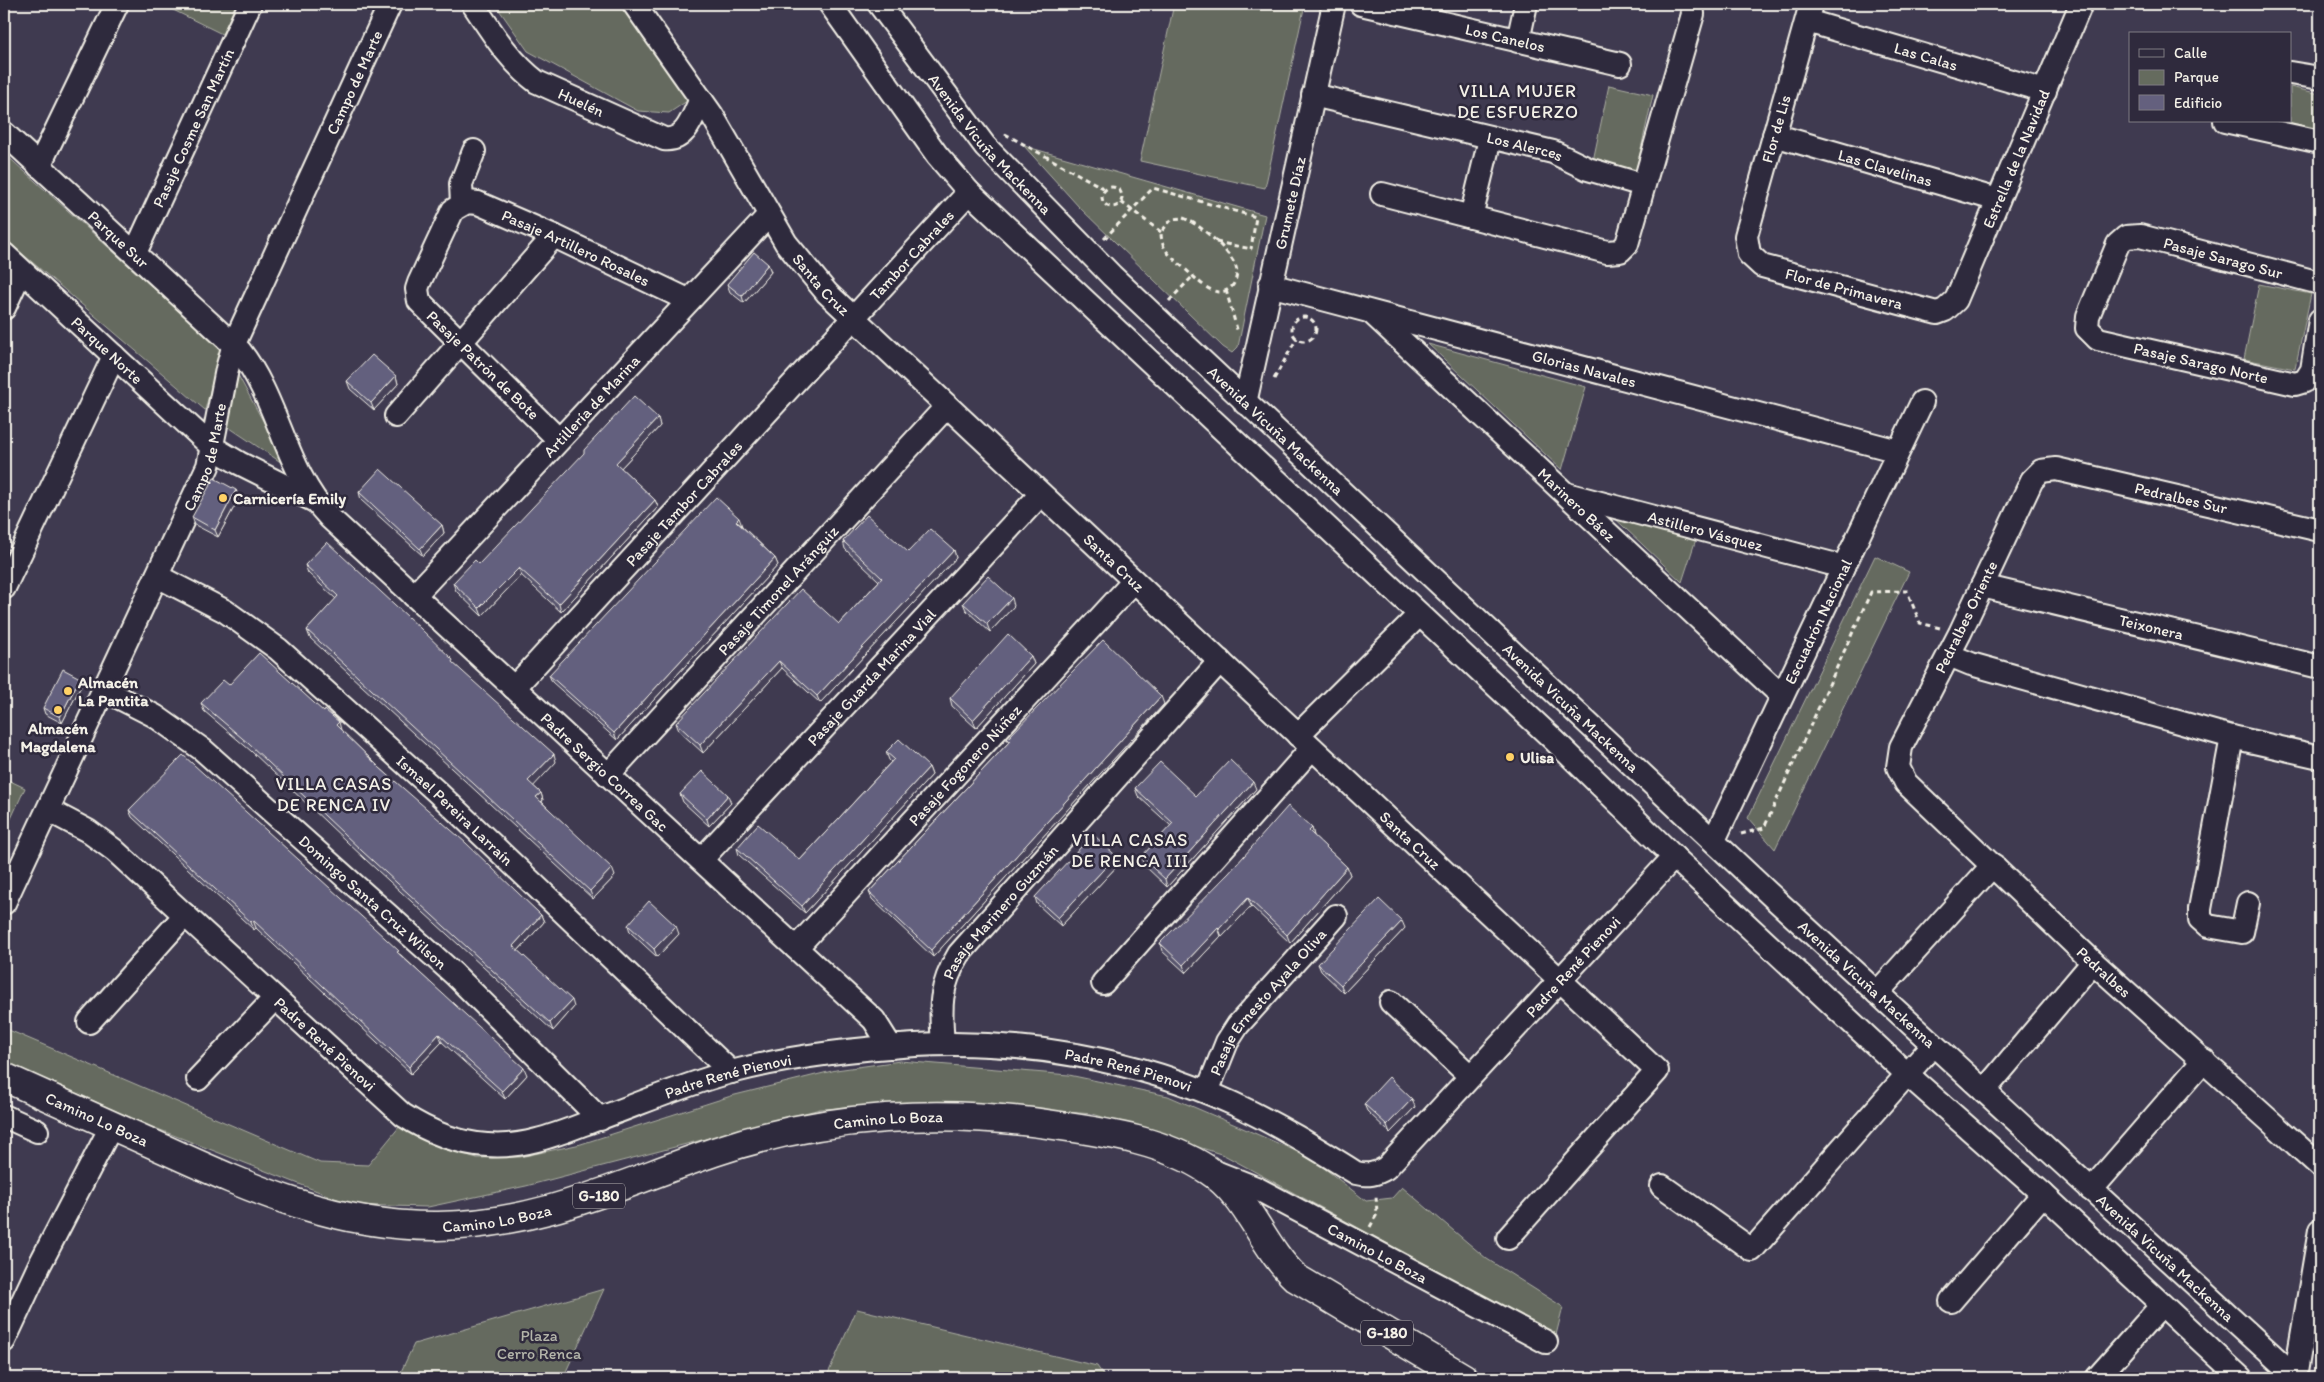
<svg xmlns="http://www.w3.org/2000/svg" width="2324" height="1382" font-family="Itim,sans-serif">
  <style>
    .green { fill: #656b5e; stroke: #acaea3 }
    .lines { fill: none; stroke-linecap: round; stroke-linejoin: round }
    .minor-casing { stroke: #f4f1e8; stroke-width: 26 }
    .major-casing { stroke: #f4f1e8; stroke-width: 31 }
    .path { stroke: #f4f1e8; stroke-width: 3; stroke-dasharray: 5 4; stroke-linecap: butt }
    .minor { stroke: #2f2a3d; stroke-width: 22 }
    .major { stroke: #2f2a3d; stroke-width: 28 }
    .wall { fill: #56536c; stroke: #f4f1e8 }
    .shaded-wall { fill: #464358; stroke: #f4f1e8 }
    .building { fill: #64607e; stroke: #f4f1e8 }
    .poi-dot { fill: #ffd166; stroke: #2f2a3d; stroke-width: 2 }
    .labels { text-anchor: middle; dominant-baseline: central; stroke-width: 5; stroke-linejoin: round; paint-order: stroke }
    .shield { fill: #2f2a3d; stroke: #b9b5b5; stroke-width: 1 }
    .shield-label { font-size: 15px; font-weight: bold; fill: #f4f1e8 }
    .street-label { font-size: 16px; fill: #f4f1e8; stroke: #2f2a3d }
    .poi-label { font-size: 16px; font-weight: bold; fill: #f4f1e8; stroke: #2f2a3d; text-anchor: start }
    .park-label { font-size: 16px; fill: #b4b5aa; stroke: #2f2a3d }
    .neighbourhood-label { font-size: 18px; letter-spacing: 1px; fill: #f4f1e8; stroke: #2f2a3d }
  </style>
  <rect width="100%" height="100%" fill="#3f3a50"/>
  <filter id="ink" filterUnits="userSpaceOnUse"><feTurbulence type="fractalNoise" baseFrequency=".02" numOctaves="2"/><feDisplacementMap in="SourceGraphic" scale="10" xChannelSelector="R" yChannelSelector="G"/><feConvolveMatrix kernelMatrix="1 2 1 2 8 2 1 2 1" color-interpolation-filters="sRGB"/></filter>
  <g filter="url(#ink)">
    <g class="green">
      <path d="M161 4H237L222 34Z"/>
      <path d="M495 4H623L690 99 669 113 638 111 528 51Z"/>
      <path d="M1174 4H1305L1265 188 1140 161Z"/>
      <path d="M1609 85 1653 95 1636 171 1593 161Z"/>
      <path d="M2290 87 2320 94V132L2274 121H2290Z"/>
      <path d="M1024 146 1265 215 1238 347 1232 353 1223 347 1079 207Z"/>
      <path d="M4 153 221 349 205 410 4 238Z"/>
      <path d="M2259 284 2311 294 2295 369 2244 359Z"/>
      <path d="M1428 344 1586 387 1562 470Z"/>
      <path d="M238 375 288 467 227 426Z"/>
      <path d="M1606 510 1696 539 1682 582Z"/>
      <path d="M1875 556 1909 572 1775 849 1748 818Z"/>
      <path d="M4 778 25 788 4 834Z"/>
      <path d="M4 1028 320 1163 368 1165 400 1126 443 1148 477 1158 520 1157 581 1144 731 1096 836 1070 900 1061 1069 1075 1168 1096 1310 1157 1366 1201 1392 1198 1402 1187 1487 1259 1563 1307 1556 1335 1224 1155 1093 1114 947 1103 820 1109 526 1186 428 1207 353 1205 150 1126 4 1061Z"/>
      <path d="M604 1289 563 1378H398L414 1344Z"/>
      <path d="M857 1309 1097 1366 1105 1378H826Z"/>
    </g>
    <g class="lines">
      <defs>
        <g id="minor">
          <path id="s1" d="M473 4C492 32 509 61 537 82L664 139C686 142 693 116 701 99"/>
          <path id="s2" d="M634 4 712 115 786 243 827 293 1657 1071 1508 1238"/>
          <path d="M830 4 937 155 969 192 1554 740 1674 857 1908 1075 2043 1194 2241 1378"/>
          <path id="s3" d="M879 4 985 146 1112 276 1778 902 2297 1378"/>
          <path id="s4" d="M1361 4 1620 64"/>
          <path id="s5" d="M1811 4 1746 236 1749 254 1762 266 1937 313 1945 310 1956 300 2081 4"/>
          <path id="s6" d="M1807 21 2045 91"/>
          <path d="M1518 41 1526 4"/>
          <path d="M2290 73 2320 78"/>
          <path id="s7" d="M1313 95 1553 152 1588 169 1643 185"/>
          <path d="M2225 121 2320 142"/>
          <path id="s8" d="M4 133 240 351C279 401 285 471 330 518L874 1020 891 1047"/>
          <path id="s9" d="M1774 135 1998 200"/>
          <path d="M39 166 117 4"/>
          <path d="M1382 194 1607 252 1620 251 1627 244 1693 14 1692 4"/>
          <path d="M462 203 461 184 474 151"/>
          <path d="M1471 217 1490 139"/>
          <path id="s10" d="M135 253 250 4"/>
          <path id="s11" d="M4 254 212 447 239 463 315 501"/>
          <path id="s12" d="M2320 283 2140 236 2126 237 2118 244 2088 316 2087 328 2098 339 2295 384 2305 381 2312 370 2320 320"/>
          <path id="s13" d="M1270 285 1898 451"/>
          <path d="M4 308 21 271"/>
          <path id="s14" d="M1373 314 1782 696"/>
          <path id="s15" d="M1245 403 1334 4"/>
          <path d="M396 416 554 236"/>
          <path id="s16" d="M559 440 419 301 417 289 419 283 453 210 467 202 478 203 554 236 688 300"/>
          <path id="s17" d="M1570 495 1844 567"/>
          <path id="s18" d="M2320 530 2056 469 2041 471 2032 480 1960 633 1901 747 1898 767 1906 783 2093 962 2320 1166"/>
          <path id="s19" d="M157 576 225 611 278 649 437 792 731 1072"/>
          <path id="s20" d="M1982 586 2320 667"/>
          <path d="M4 588 114 356"/>
          <path id="s21" d="M414 596 769 215"/>
          <path d="M1949 655 1971 664 2232 737 2320 757"/>
          <path id="s22" d="M514 688 969 192"/>
          <path id="s23" d="M104 690 155 716 203 750 454 974 600 1119"/>
          <path d="M1298 735 1419 615"/>
          <path d="M2232 737 2200 909V919L2208 926 2242 932 2248 903"/>
          <path id="s24" d="M608 775 947 406"/>
          <path id="s25" d="M48 810 88 831 114 850 403 1115C429 1132 456 1143 487 1145 521 1148 553 1136 584 1124 633 1107 681 1085 731 1072 791 1056 853 1049 915 1045 1022 1039 1136 1059 1234 1104 1277 1124 1316 1148 1356 1173 1368 1176 1376 1174 1386 1168L1674 857"/>
          <path id="s26" d="M1714 840 1922 402"/>
          <path id="s27" d="M701 860 1041 494"/>
          <path id="s28" d="M4 903 208 466 227 369 234 344 390 4"/>
          <path id="s29" d="M796 948 1134 581"/>
          <path d="M1103 983 1312 748"/>
          <path d="M1877 993 1993 865"/>
          <path d="M1391 1002 1470 1076"/>
          <path d="M89 1022 185 915"/>
          <path id="s30" d="M943 1044C940 1007 939 987 959 954L1220 661"/>
          <path d="M198 1079 275 998"/>
          <path d="M1984 1091 2093 962"/>
          <path id="s31" d="M1207 1092 1227 1042 1238 1025 1336 916"/>
          <path d="M4 1116 37 1131"/>
          <path id="s32" d="M1213 1171 1256 1188 1546 1342"/>
          <path d="M1662 1186 1752 1250 1933 1045"/>
          <path d="M2091 1190 2204 1060"/>
          <path d="M1951 1301 2043 1194"/>
          <path d="M4 1341 39 1266 112 1125"/>
          <path d="M2097 1378 2162 1305"/>
          <path d="M2295 1378 2320 1230"/>
        </g>
        <g id="major">
          <path id="s33" d="M4 1077C57 1101 111 1125 164 1149 254 1190 337 1227 438 1226 541 1225 620 1184 714 1152 825 1114 946 1108 1061 1126 1110 1133 1166 1142 1208 1170 1249 1196 1261 1246 1296 1278L1464 1378"/>
        </g>
      </defs>
      <use href="#minor" class="minor-casing"/>
      <use href="#major" class="major-casing"/>
      <g class="path">
        <path d="M1005 134 1105 189"/>
        <circle cx="1112" cy="197" r="10"/>
        <path d="M1121 202 1161 232"/>
        <path d="M1183 218C1199 223 1229 250 1236 267 1238 273 1236 280 1233 285 1217 304 1197 279 1185 269 1171 256 1161 251 1161 232L1172 219Z"/>
        <path d="M1104 239 1153 188 1256 217 1251 249"/>
        <path d="M1216 242 1252 249"/>
        <path d="M1226 290 1238 333"/>
        <path d="M1169 301 1193 276"/>
        <circle cx="1304" cy="329" r="12"/>
        <path d="M1274 379 1297 338"/>
        <path d="M1741 834 1764 828 1871 592 1907 591 1920 623 1940 628"/>
        <path d="M1370 1227 1377 1214 1376 1195"/>
      </g>
      <use href="#minor" class="minor"/>
      <use href="#major" class="major"/>
    </g>
    <g class="wall">
      <path d="M768 264 771 272 744 303 730 292 727 284Z"/>
      <path d="M396 376 398 384 374 410 350 389 347 381Z"/>
      <path d="M658 418 660 426 621 468 655 500 658 507 561 612 521 575 482 616 456 591 453 583 479 564Z"/>
      <path d="M236 490 239 498 218 537 195 525 192 517Z"/>
      <path d="M359 492 442 525 444 533 423 556 361 500Z"/>
      <path d="M742 526 775 558 778 565 617 740 552 682 549 675Z"/>
      <path d="M843 541 908 552 954 550 956 558 820 703 782 668 703 753 679 731 676 723 839 624 879 581 845 549Z"/>
      <path d="M305 565 454 664 556 762 533 786 541 793 543 800 542 802 615 876 593 899 310 638 307 630 336 599 308 573Z"/>
      <path d="M963 603 1014 606 990 632 966 610Z"/>
      <path d="M1031 656 1034 664 976 728 952 706 950 698Z"/>
      <path d="M80 678 82 684 62 723 45 714 43 708Z"/>
      <path d="M229 685 341 730 380 768 541 915 544 922 518 951 574 1007 553 1031 365 859 251 751 204 711 201 703Z"/>
      <path d="M1164 704 933 957 872 899 869 892 1009 742 1007 739Z"/>
      <path d="M886 752 929 767 932 775 805 913 739 855 737 848 800 860 891 762 889 760Z"/>
      <path d="M1135 788 1196 796 1256 789 1167 887 1144 865 1141 857 1171 826 1138 796Z"/>
      <path d="M680 794 731 803 709 826 683 802Z"/>
      <path d="M129 810 401 955 527 1075 505 1099 442 1042 411 1074 274 945 256 928 254 930 132 817Z"/>
      <path d="M1312 828 1314 836 1347 867 1350 875 1290 943 1251 906 1222 937 1221 936 1186 973 1162 951 1160 943Z"/>
      <path d="M1119 864 1061 926 1037 904 1035 897Z"/>
      <path d="M628 925 679 934 657 957 630 932Z"/>
      <path d="M1405 928 1344 993 1321 971 1318 964Z"/>
      <path d="M1364 1104 1415 1107 1390 1133 1367 1111Z"/>
    </g>
    <g class="shaded-wall">
      <path d="M768 264 771 272 744 303 742 296Z"/>
      <path d="M396 376 398 384 374 410 371 403Z"/>
      <path d="M658 418 660 426 619 470 616 463Z"/>
      <path d="M236 490 239 498 218 537 215 530Z"/>
      <path d="M655 500 658 507 561 612 559 604Z"/>
      <path d="M739 518 742 526 736 521Z"/>
      <path d="M442 525 444 533 423 556 420 549Z"/>
      <path d="M954 550 956 558 820 703 817 696Z"/>
      <path d="M775 558 778 565 617 740 614 733Z"/>
      <path d="M519 568 521 575 482 616 479 608Z"/>
      <path d="M1012 598 1014 606 990 632 987 624Z"/>
      <path d="M1031 656 1034 664 976 728 973 720Z"/>
      <path d="M779 661 782 668 703 753 700 745Z"/>
      <path d="M80 678 82 684 62 723 60 717Z"/>
      <path d="M1161 696 1164 704 933 957 931 950Z"/>
      <path d="M339 722 341 730 336 725Z"/>
      <path d="M554 754 556 762 531 789 528 781Z"/>
      <path d="M929 767 932 775 805 913 802 906Z"/>
      <path d="M1253 782 1256 789 1167 887 1165 879Z"/>
      <path d="M541 793 543 800 539 804 536 797Z"/>
      <path d="M728 795 731 803 709 826 707 819Z"/>
      <path d="M1312 828 1314 836 1309 831Z"/>
      <path d="M1116 856 1119 864 1061 926 1058 918Z"/>
      <path d="M1347 867 1350 875 1290 943 1287 935Z"/>
      <path d="M612 868 615 876 593 899 590 891Z"/>
      <path d="M1248 898 1251 906 1222 937 1219 929Z"/>
      <path d="M541 915 544 922 516 953 513 946Z"/>
      <path d="M253 920 256 928 254 930 251 922Z"/>
      <path d="M1402 921 1405 928 1344 993 1341 985Z"/>
      <path d="M676 926 679 934 657 957 654 949Z"/>
      <path d="M1218 928 1221 936 1186 973 1183 965Z"/>
      <path d="M572 1000 574 1007 553 1031 550 1023Z"/>
      <path d="M439 1034 442 1042 411 1074 409 1067Z"/>
      <path d="M524 1068 527 1075 505 1099 502 1091Z"/>
      <path d="M1412 1099 1415 1107 1390 1133 1387 1125Z"/>
    </g>
    <g class="building">
      <path d="M754 252 768 264 742 296 727 284Z"/>
      <path d="M372 355 396 376 371 403 347 381Z"/>
      <path d="M634 396 658 418 616 463 655 500 559 604 519 568 479 608 453 583 475 560 479 564 584 453V450Z"/>
      <path d="M380 469 442 525 420 549 359 492Z"/>
      <path d="M214 478 236 490 215 530 192 517Z"/>
      <path d="M716 497 739 518 736 521 775 558 614 733 549 675Z"/>
      <path d="M867 515 908 552 930 529 954 550 817 696 779 661 700 745 676 723 801 589 839 624 882 578 843 541Z"/>
      <path d="M327 542 421 629 453 660 452 662 554 754 528 781 541 793 536 797 612 868 590 891 307 630 338 596 305 565Z"/>
      <path d="M988 576 1012 598 987 624 963 603Z"/>
      <path d="M1008 634 1031 656 973 720 950 698Z"/>
      <path d="M1103 640 1161 696 931 950 869 892 1010 741 1007 739Z"/>
      <path d="M259 653 324 712 325 710 339 722 336 725 380 768 466 843 541 915 513 946 572 1000 550 1023 362 851 249 744 201 703 223 680 229 685Z"/>
      <path d="M63 669 80 678 60 717 43 708Z"/>
      <path d="M899 739 929 767 802 906 737 848 758 824 800 860 894 759 886 752Z"/>
      <path d="M183 755 372 926 399 951 397 952 524 1068 502 1091 439 1034 409 1067 271 937 253 920 251 922 129 810Z"/>
      <path d="M1230 760 1253 782 1165 879 1141 857 1173 823 1135 788 1160 762 1196 796Z"/>
      <path d="M702 771 728 795 707 819 680 794Z"/>
      <path d="M1288 806 1312 828 1309 831 1347 867 1287 935 1248 898 1219 929 1218 928 1183 965 1160 943 1229 873Z"/>
      <path d="M1093 834 1116 856 1058 918 1035 897Z"/>
      <path d="M1379 899 1402 921 1341 985 1318 964Z"/>
      <path d="M649 901 676 926 654 949 628 925Z"/>
      <path d="M1389 1077 1412 1099 1387 1125 1364 1104Z"/>
    </g>
  </g>
  <g class="poi-dot">
    <circle cx="223" cy="498" r="5"/>
    <circle cx="68" cy="691" r="5"/>
    <circle cx="58" cy="710" r="5"/>
    <circle cx="1510" cy="757" r="5"/>
  </g>
  <g class="labels">
    <g class="shield">
      <rect x="573" y="1183.5" width="52" height="25" rx="4"/>
      <rect x="1361" y="1320.5" width="52" height="25" rx="4"/>
    </g>
    <g class="shield-label">
      <text x="599" y="1196">G-180</text>
      <text x="1387" y="1333">G-180</text>
    </g>
    <g class="street-label">
      <text stroke="none"><textPath href="#s4" startOffset="148">Los Canelos</textPath></text>
      <text stroke="none"><textPath href="#s6" startOffset="124">Las Calas</textPath></text>
      <text stroke="none"><textPath href="#s28" startOffset="895">Campo de Marte</textPath></text>
      <text stroke="none"><textPath href="#s1" startOffset="150">Huelén</textPath></text>
      <text stroke="none"><textPath href="#s10" startOffset="138">Pasaje Cosme San Martín</textPath></text>
      <text transform="translate(1776 129) rotate(-74)">Flor de Lis</text>
      <text stroke="none"><textPath href="#s3" startOffset="179">Avenida Vicuña Mackenna</textPath></text>
      <text stroke="none"><textPath href="#s7" startOffset="218">Los Alerces</textPath></text>
      <text stroke="none"><textPath href="#s5" startOffset="635">Estrella de la Navidad</textPath></text>
      <text stroke="none"><textPath href="#s9" startOffset="116">Las Clavelinas</textPath></text>
      <text stroke="none"><textPath href="#s15" startOffset="205">Grumete Díaz</textPath></text>
      <text stroke="none"><textPath href="#s8" startOffset="156">Parque Sur</textPath></text>
      <text stroke="none"><textPath href="#s16" startOffset="431">Pasaje Artillero Rosales</textPath></text>
      <text stroke="none"><textPath href="#s22" startOffset="588">Tambor Cabrales</textPath></text>
      <text transform="translate(2223 258) rotate(15)">Pasaje Sarago Sur</text>
      <text stroke="none"><textPath href="#s2" startOffset="338">Santa Cruz</textPath></text>
      <text stroke="none"><textPath href="#s5" startOffset="362">Flor de Primavera</textPath></text>
      <text stroke="none"><textPath href="#s11" startOffset="141">Parque Norte</textPath></text>
      <text stroke="none"><textPath href="#s12" startOffset="422">Pasaje Sarago Norte</textPath></text>
      <text transform="translate(483 365) rotate(44)">Pasaje Patrón de Bote</text>
      <text stroke="none"><textPath href="#s13" startOffset="325">Glorias Navales</textPath></text>
      <text stroke="none"><textPath href="#s21" startOffset="260">Artillería de Marina</textPath></text>
      <text stroke="none"><textPath href="#s3" startOffset="584">Avenida Vicuña Mackenna</textPath></text>
      <text stroke="none"><textPath href="#s28" startOffset="490">Campo de Marte</textPath></text>
      <text transform="translate(2181 498) rotate(13)">Pedralbes Sur</text>
      <text stroke="none"><textPath href="#s22" startOffset="251">Pasaje Tambor Cabrales</textPath></text>
      <text stroke="none"><textPath href="#s14" startOffset="279">Marinero Báez</textPath></text>
      <text stroke="none"><textPath href="#s17" startOffset="140">Astillero Vásquez</textPath></text>
      <text stroke="none"><textPath href="#s2" startOffset="742">Santa Cruz</textPath></text>
      <text stroke="none"><textPath href="#s24" startOffset="251">Pasaje Timonel Aránguiz</textPath></text>
      <text transform="translate(1966 617) rotate(-64)">Pedralbes Oriente</text>
      <text stroke="none"><textPath href="#s26" startOffset="242">Escuadrón Nacional</textPath></text>
      <text stroke="none"><textPath href="#s20" startOffset="174">Teixonera</textPath></text>
      <text stroke="none"><textPath href="#s27" startOffset="250">Pasaje Guarda Marina Vial</textPath></text>
      <text stroke="none"><textPath href="#s3" startOffset="989">Avenida Vicuña Mackenna</textPath></text>
      <text stroke="none"><textPath href="#s29" startOffset="249">Pasaje Fogonero Núñez</textPath></text>
      <text stroke="none"><textPath href="#s8" startOffset="886">Padre Sergio Correa Gac</textPath></text>
      <text stroke="none"><textPath href="#s19" startOffset="381">Ismael Pereira Larraín</textPath></text>
      <text stroke="none"><textPath href="#s2" startOffset="1148">Santa Cruz</textPath></text>
      <text stroke="none"><textPath href="#s23" startOffset="344">Domingo Santa Cruz Wilson</textPath></text>
      <text stroke="none"><textPath href="#s30" startOffset="152">Pasaje Marinero Guzmán</textPath></text>
      <text stroke="none"><textPath href="#s25" startOffset="1776">Padre René Pienovi</textPath></text>
      <text stroke="none"><textPath href="#s18" startOffset="908">Pedralbes</textPath></text>
      <text stroke="none"><textPath href="#s3" startOffset="1394">Avenida Vicuña Mackenna</textPath></text>
      <text stroke="none"><textPath href="#s31" startOffset="110">Pasaje Ernesto Ayala Oliva</textPath></text>
      <text stroke="none"><textPath href="#s25" startOffset="364">Padre René Pienovi</textPath></text>
      <text stroke="none"><textPath href="#s25" startOffset="1218">Padre René Pienovi</textPath></text>
      <text stroke="none"><textPath href="#s25" startOffset="812">Padre René Pienovi</textPath></text>
      <text stroke="none"><textPath href="#s33" startOffset="102">Camino Lo Boza</textPath></text>
      <text stroke="none"><textPath href="#s33" startOffset="928">Camino Lo Boza</textPath></text>
      <text stroke="none"><textPath href="#s33" startOffset="522">Camino Lo Boza</textPath></text>
      <text stroke="none"><textPath href="#s32" startOffset="184">Camino Lo Boza</textPath></text>
      <text stroke="none"><textPath href="#s3" startOffset="1799">Avenida Vicuña Mackenna</textPath></text>
    </g>
    <g class="poi-label">
      <text x="233" y="498">Carnicería Emily</text>
      <text x="78" y="682">Almacén<tspan x="78" dy="18">La Pantita</tspan></text>
      <text x="58" y="728" text-anchor="middle">Almacén<tspan x="58" dy="18">Magdalena</tspan></text>
      <text x="1520" y="757">Ulisa</text>
    </g>
    <g class="park-label">
      <text x="539" y="1335">Plaza<tspan x="539" dy="18">Cerro Renca</tspan></text>
    </g>
    <g class="neighbourhood-label">
      <text x="1518" y="91">VILLA MUJER<tspan x="1518" dy="21">DE ESFUERZO</tspan></text>
      <text x="334" y="784">VILLA CASAS<tspan x="334" dy="21">DE RENCA IV</tspan></text>
      <text x="1130" y="840">VILLA CASAS<tspan x="1130" dy="21">DE RENCA III</tspan></text>
    </g>
  </g>
  <rect width="2324" height="1382" fill="none" stroke="#2f2a3d" stroke-width="20"/>
  <rect x="10" y="10" width="2304" height="1362" fill="none" stroke="#f4f1e8" stroke-width="2" filter="url(#ink)"/>
  <rect x="2129" y="32" width="162" height="90" fill="#2f2a3d" stroke="#7e7a81"/>
  <rect x="2139" y="49" width="25" height="8" fill="#2f2a3d" stroke="#7e7a81"/>
  <text x="2174" y="58" font-size="15" fill="#f4f1e8">Calle</text>
  <rect x="2139" y="70" width="25" height="15" fill="#656b5e" stroke="#7e7a81"/>
  <text x="2174" y="82" font-size="15" fill="#f4f1e8">Parque</text>
  <rect x="2139" y="95" width="25" height="15" fill="#64607e" stroke="#7e7a81"/>
  <text x="2174" y="108" font-size="15" fill="#f4f1e8">Edificio</text>
</svg>
